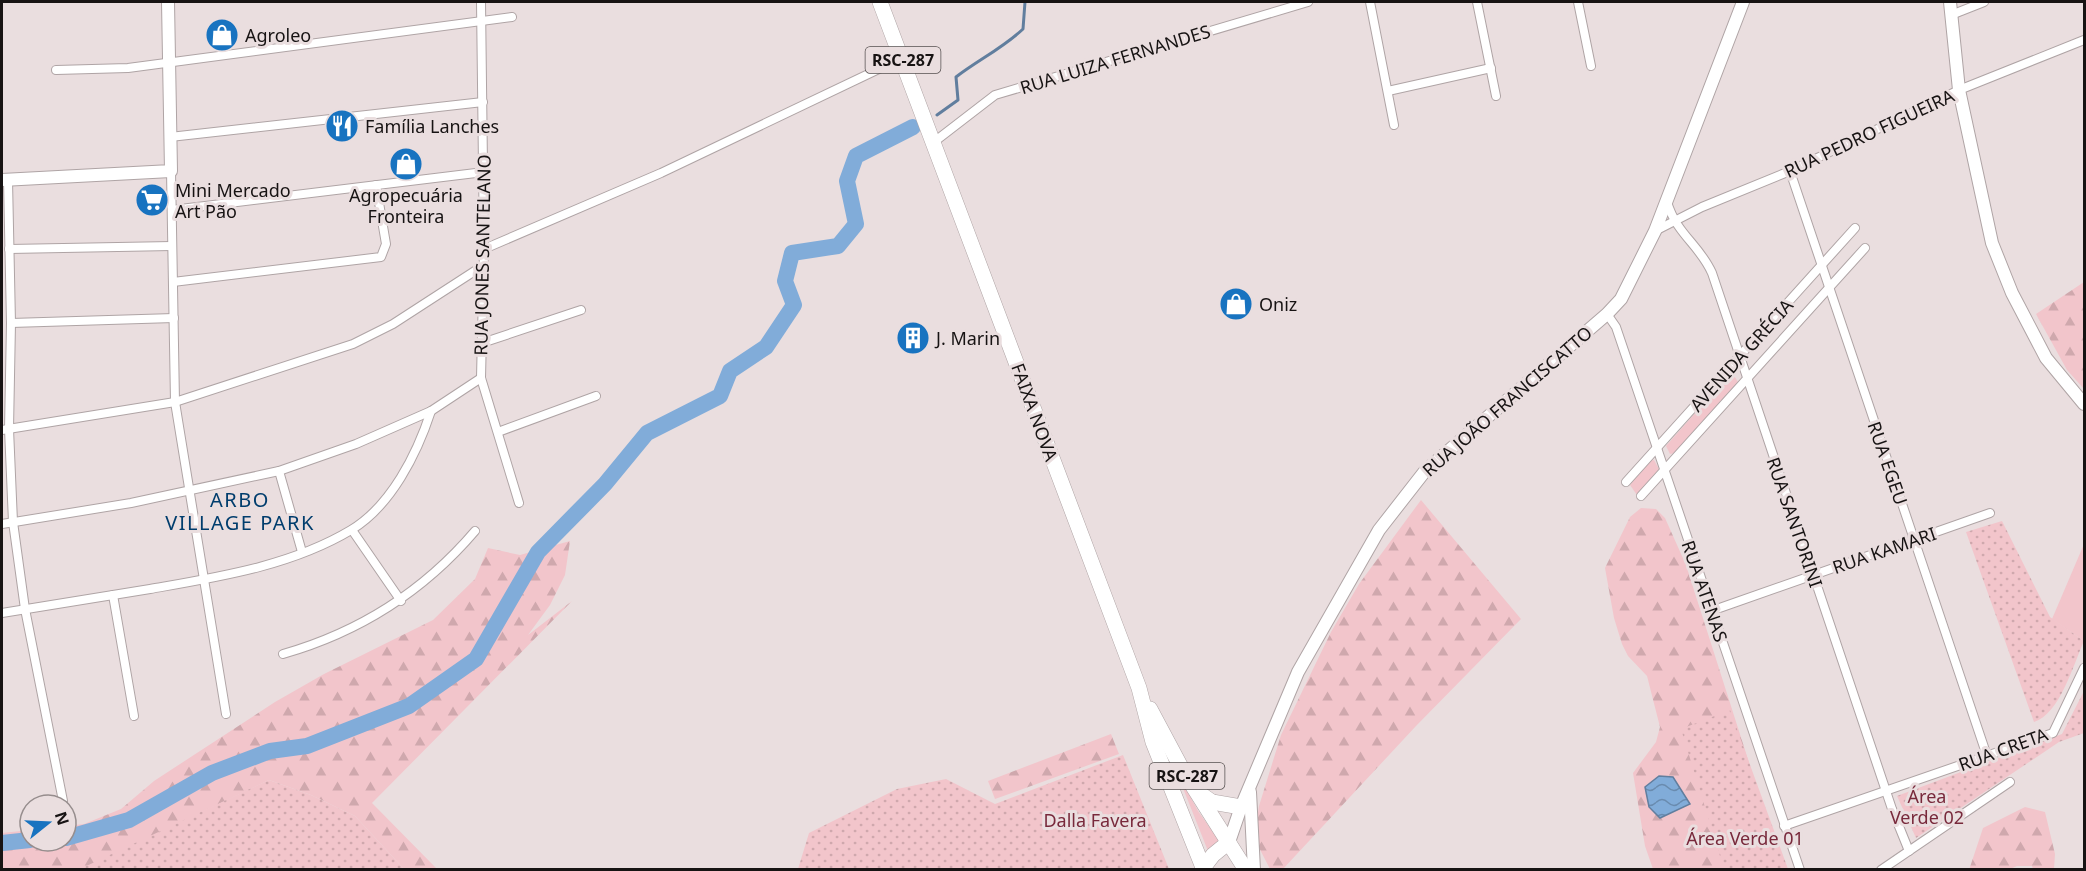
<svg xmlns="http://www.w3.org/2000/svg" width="2086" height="871" font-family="'Noto Sans',sans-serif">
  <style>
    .grass { fill: #f2c5cb }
    .forest { fill: url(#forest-firs) }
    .park { fill: url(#park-dots) }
    .water { fill: url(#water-waves); stroke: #617e9e; stroke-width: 1.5 }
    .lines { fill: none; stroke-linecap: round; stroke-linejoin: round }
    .stream { stroke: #617e9e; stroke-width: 3 }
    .river { stroke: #81acd9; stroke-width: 16 }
    .street-casing { stroke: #afa4a5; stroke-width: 10 }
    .secondary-casing { stroke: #afa4a5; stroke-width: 14 }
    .highway-casing { stroke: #afa4a5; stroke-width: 16 }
    .street { stroke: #fff; stroke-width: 8 }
    .secondary { stroke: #fff; stroke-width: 12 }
    .highway { stroke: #fff; stroke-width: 15 }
    .labels { text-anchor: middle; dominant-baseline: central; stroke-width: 6; stroke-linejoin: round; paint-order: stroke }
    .shield { fill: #eadedf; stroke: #565050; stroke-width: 1.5 }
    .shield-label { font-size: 16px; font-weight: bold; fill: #171313 }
    .poi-label { font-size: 18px; fill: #171313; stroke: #eadedf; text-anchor: start }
    .street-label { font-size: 18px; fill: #171313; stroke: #eadedf }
    .park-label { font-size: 18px; fill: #78293b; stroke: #eadedf }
    .neighbourhood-label { font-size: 20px; letter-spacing: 1.5px; fill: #003d6d; stroke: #eadedf }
  </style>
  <defs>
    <pattern id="forest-firs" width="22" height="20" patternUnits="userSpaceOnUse" patternTransform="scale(1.5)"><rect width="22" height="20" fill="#f2c5cb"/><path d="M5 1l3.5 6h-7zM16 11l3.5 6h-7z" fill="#cfa8ad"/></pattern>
    <pattern id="park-dots" width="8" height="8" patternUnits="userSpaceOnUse" patternTransform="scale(1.5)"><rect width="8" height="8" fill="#f2c5cb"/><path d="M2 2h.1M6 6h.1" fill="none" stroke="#cfa8ad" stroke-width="1.8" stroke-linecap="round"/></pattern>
    <pattern id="water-waves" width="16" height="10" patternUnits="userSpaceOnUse" patternTransform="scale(1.5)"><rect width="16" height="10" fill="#81acd9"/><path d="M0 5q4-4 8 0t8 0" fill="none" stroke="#698baf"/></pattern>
  </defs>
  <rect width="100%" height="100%" fill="#eadedf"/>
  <g class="grass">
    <path d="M1733 374 1738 382 1734 389 1675 453 1670 454 1666 446 1727 377Z"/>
    <path d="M1654 460 1659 469 1637 495 1630 485 1649 461Z"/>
    <path d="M2084 544V641L2052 619Z"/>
    <path d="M1175 768 1198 811 1220 842 1208 851Z"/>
  </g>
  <g class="forest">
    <path d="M2084 282V389L2067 370 2036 314Z"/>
    <path d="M1421 500 1521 619 1416 726 1283 869H1270L1254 838 1259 806 1281 735 1331 632 1359 584Z"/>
    <path d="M1641 508 1656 509 1665 518 1686 565 1783 869H1653L1645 846 1633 773 1656 742 1660 727 1647 676 1628 656 1622 644 1614 618 1605 568 1630 517Z"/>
    <path d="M570 541 565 575 550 605 528 635 572 601 372 803 437 869H404L355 816 311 795 269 780 85 868 2 869V833L30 830V841H66V826L84 824 121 809 154 781 275 702 324 674 433 620 475 579 488 548 520 555Z"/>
    <path d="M1111 734 1119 754 995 799 988 781Z"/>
    <path d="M2025 807 2045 812 2055 854 2054 869H2033L2032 866H2017L2010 869 1969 870 1983 828Z"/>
  </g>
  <g class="park">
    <path d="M2002 521 2050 617 2084 641C2073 665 2060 714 2034 722L1966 532Z"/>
    <path d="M2084 691V733L2059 742 1916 838 1897 796 2062 734Z"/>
    <path d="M1730 710 1788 869H1724L1681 729Z"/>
    <path d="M1123 755 1169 869H798L809 833 897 789 946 779 995 804Z"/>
    <path d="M269 780 311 795 355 816 404 869H80Z"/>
  </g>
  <path class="water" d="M1659 776 1673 777 1690 804 1660 818 1649 807 1645 787Z"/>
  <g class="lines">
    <path class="stream" d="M937 115 958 100 956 77C978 60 1003 48 1023 29L1025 2"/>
    <g class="river">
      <path d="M66 838 129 820 212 773 270 751 307 746 409 706 476 659 538 552 605 484 647 433 720 396 730 371 766 347 794 305 785 281 792 253 838 246 856 224 847 181 856 156 913 127"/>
      <path d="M2 843 30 840"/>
    </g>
    <defs>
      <g id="street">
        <path d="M481 2 484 249 481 378 519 503"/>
        <path d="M1370 2 1394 125"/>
        <path d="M1477 2 1496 96"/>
        <path d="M1578 2 1591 66"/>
        <path d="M1951 15 1984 2"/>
        <path d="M56 70 128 68 512 17"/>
        <path d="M1388 91 1491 68"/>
        <path d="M170 137 483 102"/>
        <path d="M934 142 995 95 1308 2"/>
        <path d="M171 171 175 402 226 714"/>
        <path d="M1790 171 1987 756"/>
        <path d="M8 180 11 323 9 429 13 522 25 609 63 801"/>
        <path d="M1667 202C1677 235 1699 244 1712 273L1892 809 1909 851"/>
        <path d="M172 210 484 172"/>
        <path d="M1655 231 1702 207 1790 171 1959 90 2084 40"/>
        <path d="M9 249 172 246"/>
        <path d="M484 249 661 173 902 58"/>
        <path d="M173 282 381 257 386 244 376 185"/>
        <path d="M1607 314 1616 327 1800 870"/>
        <path d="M11 323 174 318"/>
        <path d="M482 343 581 310"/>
        <path d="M2 430 175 402 353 344 393 324 484 265"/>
        <path d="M498 432 596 396"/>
        <path d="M279 471 302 552"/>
        <path d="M1626 482 1855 228"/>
        <path d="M1641 496 1865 248"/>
        <path d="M2 524 131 503 279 471 356 444 431 411 481 378"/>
        <path d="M352 530 401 601"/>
        <path d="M113 595 134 716"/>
        <path d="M1711 611 1990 513"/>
        <path d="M2 613C51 605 101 597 150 589 218 577 291 566 351 530 391 506 417 454 431 411"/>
        <path d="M283 654C360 632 423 592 475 531"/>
        <path d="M1784 826 2053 733 2084 668"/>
        <path d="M1881 870 2010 782"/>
      </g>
      <g id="secondary">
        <path d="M1950 2 1959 90 1992 243 2012 293 2046 358 2084 404"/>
        <path d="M2 180 171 171 168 2"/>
        <path d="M1250 792 1254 870"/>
        <path d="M1229 842 1241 807 1298 672 1379 530 1425 471 1607 314 1621 299 1655 231 1743 2"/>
      </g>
      <g id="highway">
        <path d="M880 2 1139 688 1153 742 1204 870"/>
        <path d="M1150 709 1182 769 1246 870"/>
        <path d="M1202 795 1212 802 1241 807"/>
        <path d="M1203 868 1213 855 1229 842"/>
      </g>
    </defs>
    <use href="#street" class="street-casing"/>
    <use href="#secondary" class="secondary-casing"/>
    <use href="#highway" class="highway-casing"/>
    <use href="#street" class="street"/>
    <use href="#secondary" class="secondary"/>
    <use href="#highway" class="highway"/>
  </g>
  <defs>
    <symbol id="shop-disc" viewBox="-11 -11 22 22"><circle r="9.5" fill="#1873c0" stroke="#eadedf"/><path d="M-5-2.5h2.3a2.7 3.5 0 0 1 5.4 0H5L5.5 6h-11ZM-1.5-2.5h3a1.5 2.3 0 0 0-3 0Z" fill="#fff"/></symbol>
    <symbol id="restaurant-disc" viewBox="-11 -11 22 22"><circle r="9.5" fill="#1873c0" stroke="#eadedf"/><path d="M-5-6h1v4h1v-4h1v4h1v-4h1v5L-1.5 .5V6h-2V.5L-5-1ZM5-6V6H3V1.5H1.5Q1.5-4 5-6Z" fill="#fff"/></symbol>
    <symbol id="supermarket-disc" viewBox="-11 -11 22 22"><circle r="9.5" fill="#1873c0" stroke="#eadedf"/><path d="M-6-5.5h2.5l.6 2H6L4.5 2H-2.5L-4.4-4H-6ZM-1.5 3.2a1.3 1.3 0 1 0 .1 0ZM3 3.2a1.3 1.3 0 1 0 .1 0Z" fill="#fff"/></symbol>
    <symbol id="building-disc" viewBox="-11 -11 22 22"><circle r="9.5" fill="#1873c0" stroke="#eadedf"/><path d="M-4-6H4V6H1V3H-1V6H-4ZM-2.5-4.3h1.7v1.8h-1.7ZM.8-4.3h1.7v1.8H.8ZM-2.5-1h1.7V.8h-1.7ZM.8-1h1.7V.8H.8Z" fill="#fff"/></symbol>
  </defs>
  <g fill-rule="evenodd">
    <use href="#shop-disc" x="203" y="16" width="38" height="38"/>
    <use href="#restaurant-disc" x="323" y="107" width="38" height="38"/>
    <use href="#shop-disc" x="387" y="145" width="38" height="38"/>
    <use href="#supermarket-disc" x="133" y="181" width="38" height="38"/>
    <use href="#shop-disc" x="1217" y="285" width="38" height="38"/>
    <use href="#building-disc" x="894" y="319" width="38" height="38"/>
  </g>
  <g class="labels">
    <g class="shield">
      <rect x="865.5" y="47" width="75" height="26" rx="4.5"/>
      <rect x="1149.5" y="763" width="75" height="26" rx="4.5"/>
    </g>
    <g class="shield-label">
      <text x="903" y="60">RSC-287</text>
      <text x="1187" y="776">RSC-287</text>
    </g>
    <g class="poi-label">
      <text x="245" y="35">Agroleo</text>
      <text x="365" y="126">Família Lanches</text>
      <text x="175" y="190">Mini Mercado<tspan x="175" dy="21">Art Pão</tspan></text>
      <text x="406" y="195" text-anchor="middle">Agropecuária<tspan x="406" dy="21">Fronteira</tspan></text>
      <text x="1259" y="304">Oniz</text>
      <text x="936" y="338">J. Marin</text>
    </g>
    <g class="street-label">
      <text transform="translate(1115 59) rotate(-17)">RUA LUIZA FERNANDES</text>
      <text transform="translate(1869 133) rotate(-25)">RUA PEDRO FIGUEIRA</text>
      <text transform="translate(482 255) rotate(-89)">RUA JONES SANTELANO</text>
      <text transform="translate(1741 355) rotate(-48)">AVENIDA GRÉCIA</text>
      <text transform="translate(1507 401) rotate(-41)">RUA JOÃO FRANCISCATTO</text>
      <text transform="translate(1035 412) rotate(70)">FAIXA NOVA</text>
      <text transform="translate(1888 463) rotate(71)">RUA EGEU</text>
      <text transform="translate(1795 522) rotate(71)">RUA SANTORINI</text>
      <text transform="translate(1884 550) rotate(-19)">RUA KAMARI</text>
      <text transform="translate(1705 591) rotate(71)">RUA ATENAS</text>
      <text transform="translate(2003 749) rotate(-20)">RUA CRETA</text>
    </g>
    <g class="park-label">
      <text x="1927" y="796">Área<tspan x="1927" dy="21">Verde 02</tspan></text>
      <text x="1095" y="820">Dalla Favera</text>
      <text x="1745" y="838">Área Verde 01</text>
    </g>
    <g class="neighbourhood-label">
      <text x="240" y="499">ARBO<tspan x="240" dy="23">VILLAGE PARK</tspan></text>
    </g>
  </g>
  <rect width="2086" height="871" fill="none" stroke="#171313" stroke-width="6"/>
  <g transform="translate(48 823) rotate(72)"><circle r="28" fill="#eadedf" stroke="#968d8d" stroke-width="1.5"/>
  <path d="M0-4.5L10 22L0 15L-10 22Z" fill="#1873c0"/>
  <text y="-9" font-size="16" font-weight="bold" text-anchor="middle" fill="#171313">N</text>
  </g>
</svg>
